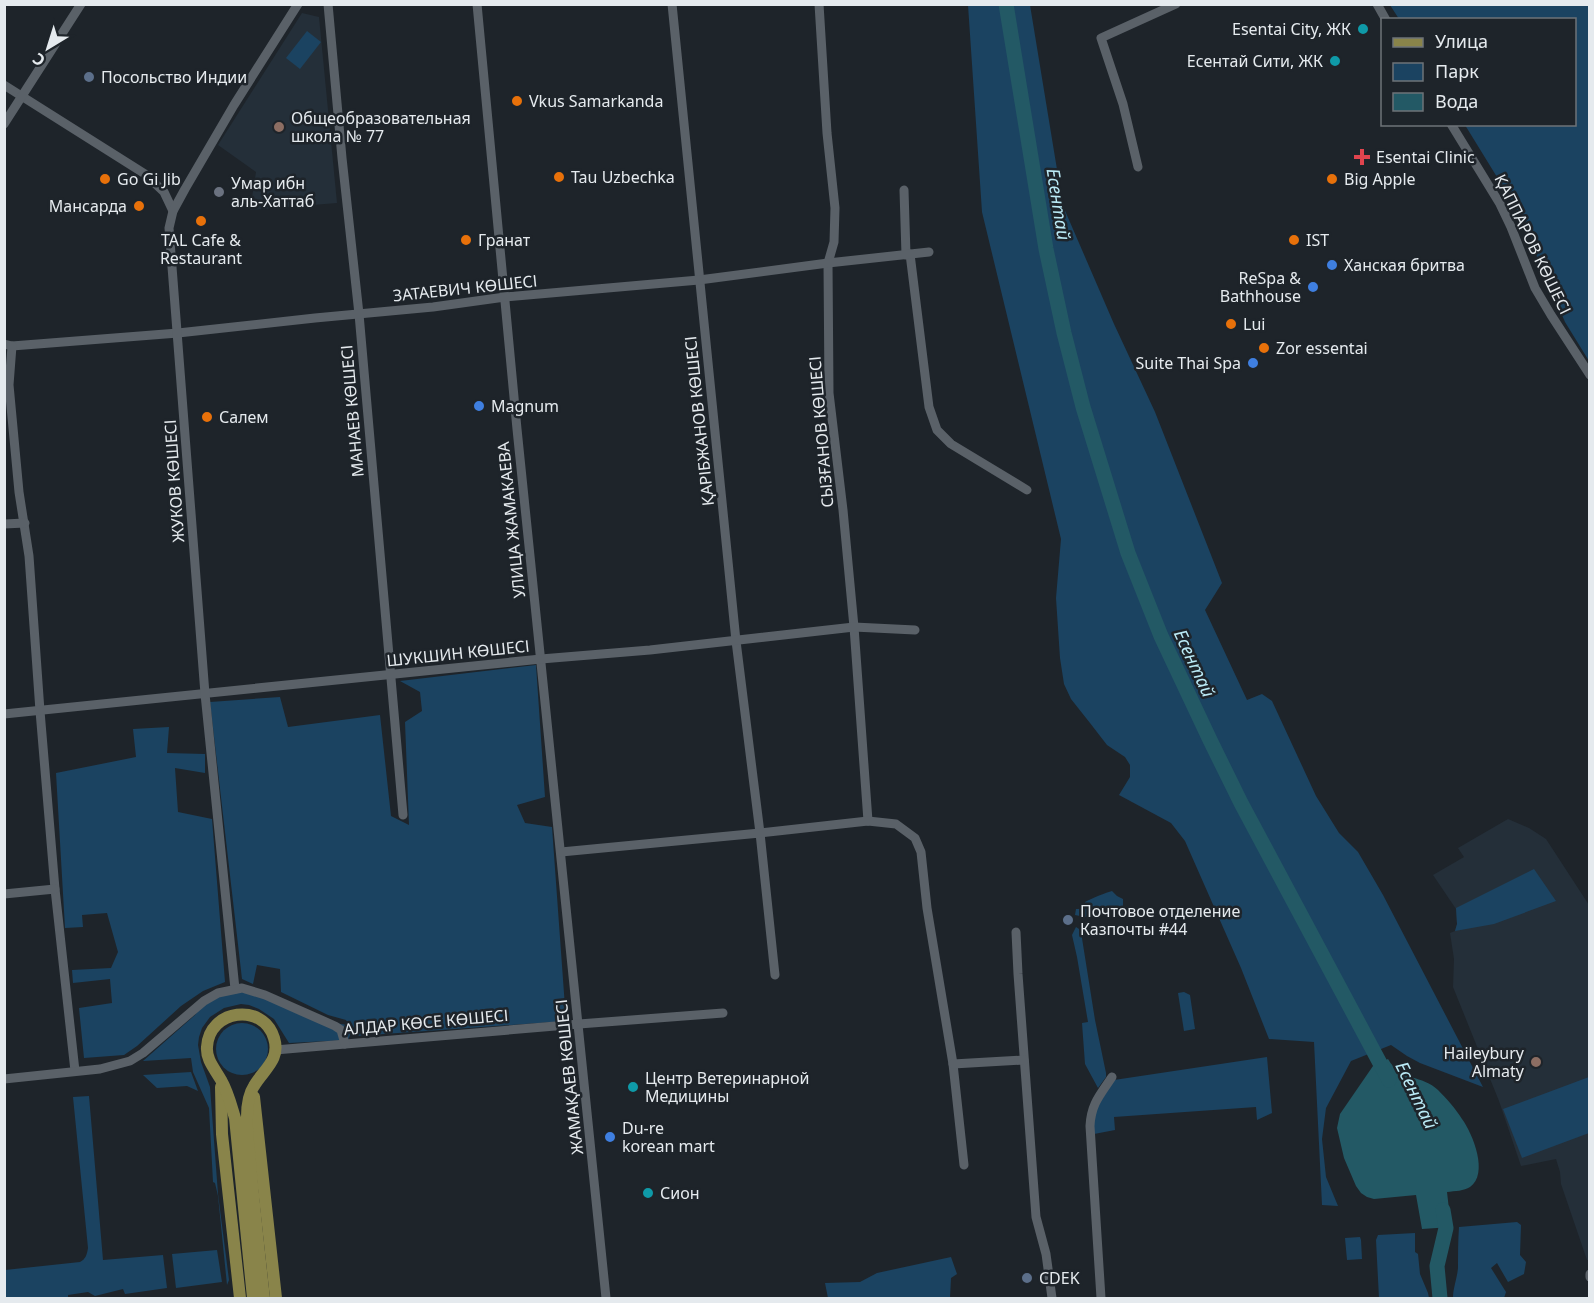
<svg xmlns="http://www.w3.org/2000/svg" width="1594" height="1303" font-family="'Noto Sans',sans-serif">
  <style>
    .built { fill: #242f39 }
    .green { fill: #1b4361 }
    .water { fill: #235965 }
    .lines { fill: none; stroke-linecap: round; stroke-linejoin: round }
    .river { stroke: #235965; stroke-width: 15 }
    .minor { stroke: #5a6168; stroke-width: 9 }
    .major { stroke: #89844a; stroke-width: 12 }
    .culture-dot { fill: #0f9aa8; stroke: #1e242a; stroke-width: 2 }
    .service-dot { fill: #5c6f8a; stroke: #1e242a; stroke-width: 2 }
    .food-dot { fill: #e8710a; stroke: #1e242a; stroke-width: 2 }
    .education-dot { fill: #8d6e63; stroke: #1e242a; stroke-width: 2 }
    .health-dot { fill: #e0444e; stroke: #1e242a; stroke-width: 2 }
    .worship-dot { fill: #6b7280; stroke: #1e242a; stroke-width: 2 }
    .shop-dot { fill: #3f7fe0; stroke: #1e242a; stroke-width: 2 }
    .labels { text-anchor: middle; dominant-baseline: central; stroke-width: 5; stroke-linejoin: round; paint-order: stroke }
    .poi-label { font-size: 16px; fill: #e5eaee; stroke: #1e242a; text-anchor: start }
    .street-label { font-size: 16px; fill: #e5eaee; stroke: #1e242a }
    .water-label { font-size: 18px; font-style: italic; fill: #baeaf6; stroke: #1e242a }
  </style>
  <rect width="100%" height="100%" fill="#1e242a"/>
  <g class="built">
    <path d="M302 13 319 17 337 203 250 210 256 172 218 145Z"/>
    <path d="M1508 819 1529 828 1546 839 1589 905V1260H1587L1561 1184 1560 1172 1556 1159 1521 1166 1499 1101 1453 987 1454 959 1450 933 1455 931 1457 924 1456 909 1433 875 1464 857 1458 848Z"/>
  </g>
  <g class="green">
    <path d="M968 5H1030L1063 206 1114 324 1155 412 1222 583 1205 610 1247 700 1262 694 1272 701 1316 796 1339 833 1358 852 1383 895 1483 1087 1420 1063 1407 1056 1391 1045 1351 1061 1326 1108 1322 1139 1326 1177 1338 1206 1322 1205 1314 1042 1269 1039 1241 968 1185 841 1171 823 1119 795 1130 777V765L1125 757 1107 745 1090 723 1071 699 1064 684 1060 658 1056 598 1061 539 982 212Z"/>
    <path d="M1390 5H1589V361L1565 322 1537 257 1529 229 1465 125 1574 124V20L1399 19Z"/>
    <path d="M307 31 321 42 300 69 286 58Z"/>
    <path d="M536 665 545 797 517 805 525 823 552 827 566 1021 356 1036 346 1020 328 1015 281 992 280 969 257 965 253 984 242 979 210 702 280 697 288 727 380 715 391 816 409 825 405 722 422 711 420 692 400 681Z"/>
    <path d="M169 727 167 753 205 754V773L175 768 178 812 212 819 225 982 203 991 181 1006 137 1046 124 1055 84 1058 79 1008 112 1003 110 979 73 983 72 970 111 968 118 952 107 913 82 915 83 927 65 928 56 773 136 757 133 729Z"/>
    <path d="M1534 869 1556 901 1494 924 1455 931 1457 924 1456 908Z"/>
    <path d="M1112 891 1117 896 1123 899V909L1085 917 1075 915 1076 909C1082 909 1084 908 1085 902 1090 899 1107 892 1112 891Z"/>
    <path d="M1076 927 1079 929 1081 932 1095 1020 1106 1073V1077L1098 1088 1085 1064 1082 1023 1088 1022 1077 957 1072 935Z"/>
    <path d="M247 992 327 1022 348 1025 351 1033 348 1040 289 1043 274 1019 259 1009 249 1005 241 1004 224 1008 210 1017 202 1028 199 1037 198 1045 201 1062 210 1087 218 1194 229 1280 227 1285 218 1196 215 1183 213 1182 209 1108 193 1072 191 1058 143 1061 195 1015 200 1008 224 993Z"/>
    <path d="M1184 992 1190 995 1195 1029 1184 1031 1178 993Z"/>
    <circle cx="242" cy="1049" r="26"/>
    <path d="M1267 1057 1272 1113 1257 1120 1256 1107 1114 1117 1115 1130 1094 1134V1112L1114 1080Z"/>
    <path d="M191 1072 198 1091 187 1086 157 1088 143 1075Z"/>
    <path d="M1589 1077V1133L1522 1158 1503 1109Z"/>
    <path d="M89 1096 103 1260 163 1255 167 1288 125 1294 123 1289 95 1296 88 1292 68 1295V1298H5V1270L80 1262C86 1259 87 1254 88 1248L73 1097Z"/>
    <path d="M1517 1222 1521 1225 1520 1255 1526 1262 1524 1274 1508 1282 1497 1263 1491 1268 1506 1292 1504 1298H1453C1453 1288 1457 1279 1458 1268 1458 1255 1458 1241 1459 1227Z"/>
    <path d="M1415 1233V1252L1418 1254 1420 1274 1428 1293 1429 1298H1379L1376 1240 1378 1235Z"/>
    <path d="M1360 1237 1361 1240 1362 1259 1347 1260 1345 1238Z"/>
    <path d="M217 1250 222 1282 176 1288 172 1254Z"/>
    <path d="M951 1257 957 1274 951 1278 950 1298H828L825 1283 860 1282 877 1273Z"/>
  </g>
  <path class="water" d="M1388 1059C1400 1081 1423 1075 1438 1090 1446 1098 1456 1109 1462 1119 1473 1134 1489 1174 1470 1187 1464 1191 1455 1191 1447 1192L1451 1227 1422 1229 1416 1195 1374 1199 1367 1197 1361 1193 1356 1186 1344 1158 1337 1128 1340 1114 1373 1066Z"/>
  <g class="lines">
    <g class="river">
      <path d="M1006 4 1046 249 1064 333 1083 407 1128 553 1161 636 1210 740 1241 803 1389 1080"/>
      <path d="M1440 1298 1437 1266 1446 1228 1443 1210"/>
    </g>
    <g class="minor">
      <path d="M328 4 342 158 359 314 403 815"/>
      <path d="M477 4 517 429 606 1298"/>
      <path d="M672 4 736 641 760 833 775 975"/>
      <path d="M819 4 827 133 835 208 834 242 828 263 829 393 843 510 854 627 868 821"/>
      <path d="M1377 4 1386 20"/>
      <path d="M4 85 145 174 164 192 173 211"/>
      <path d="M4 124 81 4"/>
      <path d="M1451 124 1500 204 1511 227 1535 288 1551 315 1590 375"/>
      <path d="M1138 167 1123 104 1101 38 1176 4"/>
      <path d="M904 190 906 255"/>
      <path d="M910 254 929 407 937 430 951 444 1027 490"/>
      <path d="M4 344 12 346 178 333 315 318 433 307 505 297 699 280 828 263 929 252"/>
      <path d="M12 346 9 385 19 492 29 556 40 711 55 889 75 1071"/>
      <path d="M4 524 25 523"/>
      <path d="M4 714 541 659 650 650 854 627 915 630"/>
      <path d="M561 852 760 833 868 821 896 824 915 838 921 852 927 908 953 1064 964 1165"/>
      <path d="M4 894 55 889"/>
      <path d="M1016 932 1018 974 1036 1217 1046 1254 1052 1298"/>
      <path d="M235 989 205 694 169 228 173 211 185 189 234 105 298 4"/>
      <path d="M275 1050 579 1024 723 1013"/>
      <path d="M953 1064 1024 1060"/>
      <path d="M4 1079 100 1069 130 1061 143 1053 204 1001 218 993 242 988 265 995 335 1026 341 1030 345 1044"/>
      <path d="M1590 1274V1277"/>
      <path d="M1101 1298 1090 1126C1091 1104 1100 1095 1112 1077"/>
    </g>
    <g class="major">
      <path d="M221 1087 222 1134 240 1298"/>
      <path d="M254 1097 276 1298"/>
      <path d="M253 1298 235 1118C231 1105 228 1092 221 1080 215 1069 206 1060 207 1047 209 1009 263 1002 274 1038 281 1060 263 1070 254 1086 248 1095 247 1107 247 1117 246 1132 249 1147 250 1162 254 1208 259 1253 264 1298"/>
    </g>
  </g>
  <g class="culture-dot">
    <circle cx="1363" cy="29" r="6"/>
    <circle cx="1335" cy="61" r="6"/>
    <circle cx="633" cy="1087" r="6"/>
    <circle cx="648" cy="1193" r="6"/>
  </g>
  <g class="service-dot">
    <circle cx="89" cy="77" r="6"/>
    <circle cx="1068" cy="920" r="6"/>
    <circle cx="1027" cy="1278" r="6"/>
  </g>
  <g class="food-dot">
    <circle cx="517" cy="101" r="6"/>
    <circle cx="559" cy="177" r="6"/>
    <circle cx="105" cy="179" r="6"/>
    <circle cx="1332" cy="179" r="6"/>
    <circle cx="139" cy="206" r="6"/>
    <circle cx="201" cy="221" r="6"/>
    <circle cx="466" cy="240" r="6"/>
    <circle cx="1294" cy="240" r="6"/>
    <circle cx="1231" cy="324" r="6"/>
    <circle cx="1264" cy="348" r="6"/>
    <circle cx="207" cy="417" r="6"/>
  </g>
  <g class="education-dot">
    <circle cx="279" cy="127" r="6"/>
    <circle cx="1536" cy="1062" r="6"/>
  </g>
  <path class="health-dot" d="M1359 148h6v6h6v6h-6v6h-6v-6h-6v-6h6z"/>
  <circle class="worship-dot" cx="219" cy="192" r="6"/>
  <g class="shop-dot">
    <circle cx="1332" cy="265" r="6"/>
    <circle cx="1313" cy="287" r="6"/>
    <circle cx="1253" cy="363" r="6"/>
    <circle cx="479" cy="406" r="6"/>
    <circle cx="610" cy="1137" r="6"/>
  </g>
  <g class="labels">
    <g class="poi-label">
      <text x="1351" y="29" text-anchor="end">Esentai City, ЖК</text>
      <text x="1323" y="61" text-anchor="end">Есентай Сити, ЖК</text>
      <text x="101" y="77">Посольство Индии</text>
      <text x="529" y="101">Vkus Samarkanda</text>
      <text x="291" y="118">Общеобразовательная<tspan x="291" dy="18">школа № 77</tspan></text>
      <text x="1376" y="157">Esentai Clinic</text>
      <text x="571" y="177">Tau Uzbechka</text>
      <text x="117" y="179">Go Gi Jib</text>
      <text x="1344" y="179">Big Apple</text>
      <text x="231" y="183">Умар ибн<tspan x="231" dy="18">аль-Хаттаб</tspan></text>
      <text x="127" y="206" text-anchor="end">Мансарда</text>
      <text x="201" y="240" text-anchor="middle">TAL Cafe &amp;<tspan x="201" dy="18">Restaurant</tspan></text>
      <text x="478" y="240">Гранат</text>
      <text x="1306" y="240">IST</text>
      <text x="1344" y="265">Ханская бритва</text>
      <text x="1301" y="278" text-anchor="end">ReSpa &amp;<tspan x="1301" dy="18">Bathhouse</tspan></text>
      <text x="1243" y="324">Lui</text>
      <text x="1276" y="348">Zor essentai</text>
      <text x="1241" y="363" text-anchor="end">Suite Thai Spa</text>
      <text x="491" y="406">Magnum</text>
      <text x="219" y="417">Салем</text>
      <text x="1080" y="911">Почтовое отделение<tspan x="1080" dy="18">Казпочты #44</tspan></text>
      <text x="1524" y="1053" text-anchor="end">Haileybury<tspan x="1524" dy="18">Almaty</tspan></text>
      <text x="645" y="1078">Центр Ветеринарной<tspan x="645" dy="18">Медицины</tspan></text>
      <text x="622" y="1128">Du-re<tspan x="622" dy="18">korean mart</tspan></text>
      <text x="660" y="1193">Сион</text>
      <text x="1039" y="1278">CDEK</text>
    </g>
    <g class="street-label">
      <text transform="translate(1533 244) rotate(64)">ҚАППАРОВ КӨШЕСІ</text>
      <text transform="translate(465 288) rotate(-6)">ЗАТАЕВИЧ КӨШЕСІ</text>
      <text transform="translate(352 411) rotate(-95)">МАНАЕВ КӨШЕСІ</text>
      <text transform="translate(699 421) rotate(-96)">ҚАРІБЖАНОВ КӨШЕСІ</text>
      <text transform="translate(821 432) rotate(-95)">СЫЗҒАНОВ КӨШЕСІ</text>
      <text transform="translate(174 481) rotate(-94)">ЖУКОВ КӨШЕСІ</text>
      <text transform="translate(511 520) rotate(-96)">УЛИЦА ЖАМАКАЕВА</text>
      <text transform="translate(458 653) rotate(-6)">ШУКШИН КӨШЕСІ</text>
      <text transform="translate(426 1022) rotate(-5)">АЛДАР КӨСЕ КӨШЕСІ</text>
      <text transform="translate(569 1077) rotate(-96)">ЖАМАҚАЕВ КӨШЕСІ</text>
    </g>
    <g class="water-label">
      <text transform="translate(1059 204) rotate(81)">Есентай</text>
      <text transform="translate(1195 663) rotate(65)">Есентай</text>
      <text transform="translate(1417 1095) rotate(64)">Есентай</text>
    </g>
  </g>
  <rect width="1594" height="1303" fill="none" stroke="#e5eaee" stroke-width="12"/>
  <rect x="1381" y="18" width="195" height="108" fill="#1e242a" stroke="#6e7378" stroke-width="1.5"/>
  <rect x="1393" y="38" width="30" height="9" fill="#89844a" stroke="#6e7378" stroke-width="1.5"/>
  <text x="1435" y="48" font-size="18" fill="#e5eaee">Улица</text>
  <rect x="1393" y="63" width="30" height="18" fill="#1b4361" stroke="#6e7378" stroke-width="1.5"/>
  <text x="1435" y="78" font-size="18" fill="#e5eaee">Парк</text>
  <rect x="1393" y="93" width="30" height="18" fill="#235965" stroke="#6e7378" stroke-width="1.5"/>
  <text x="1435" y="108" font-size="18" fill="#e5eaee">Вода</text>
  <g transform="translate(48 48) rotate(218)" stroke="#1e242a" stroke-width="4.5" paint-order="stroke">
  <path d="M0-4.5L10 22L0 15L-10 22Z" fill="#e5eaee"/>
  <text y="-9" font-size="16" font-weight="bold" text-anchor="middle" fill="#e5eaee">С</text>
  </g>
</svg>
